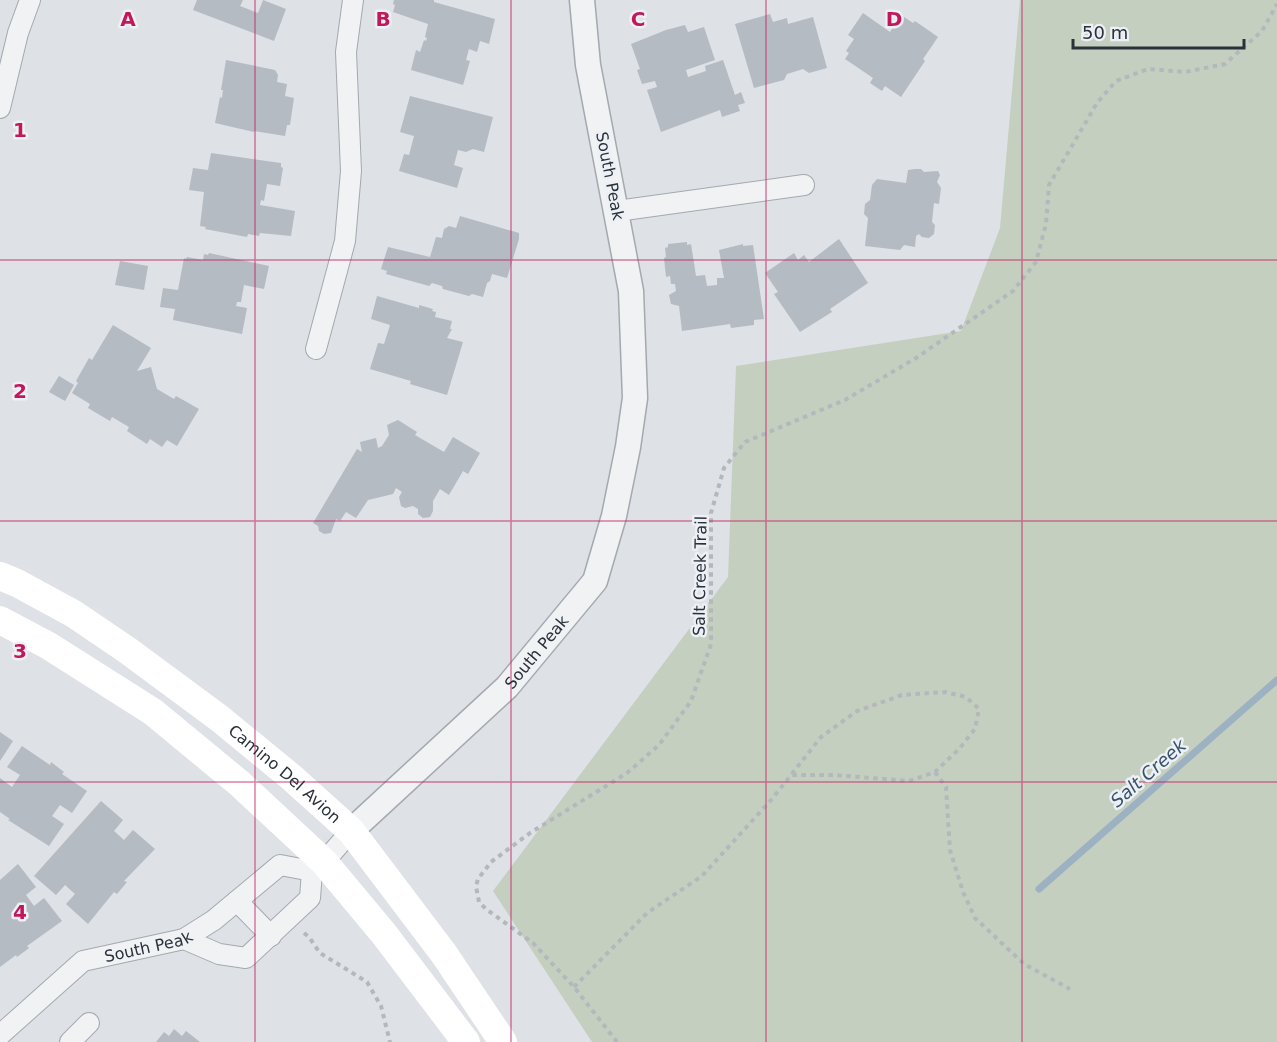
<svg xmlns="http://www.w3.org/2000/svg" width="1277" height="1042" font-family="'DejaVu Sans',sans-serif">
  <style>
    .green { fill: #c5cfc0 }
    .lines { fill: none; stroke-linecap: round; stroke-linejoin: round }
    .stream { stroke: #9cb2c2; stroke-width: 7 }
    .building { fill: #b5bbc2 }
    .minor-casing { stroke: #a4a9af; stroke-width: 22 }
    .tertiary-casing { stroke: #a4a9af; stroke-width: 27 }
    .path { stroke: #b4b8bc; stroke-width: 4; stroke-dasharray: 4.5 4.5; stroke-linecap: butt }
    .minor { stroke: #f0f2f4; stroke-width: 20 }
    .tertiary { stroke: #f0f2f4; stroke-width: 24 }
    .secondary { stroke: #fff; stroke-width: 28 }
    .grid { fill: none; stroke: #c2185b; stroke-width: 1.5; stroke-opacity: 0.55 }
    .labels { text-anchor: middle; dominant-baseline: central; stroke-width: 5; stroke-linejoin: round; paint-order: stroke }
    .street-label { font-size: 16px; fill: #29313b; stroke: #edf0f4 }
    .water-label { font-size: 18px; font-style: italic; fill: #37526a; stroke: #edf0f4 }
    .grid-label { font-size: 20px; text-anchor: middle; font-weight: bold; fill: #c2185b; stroke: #edf0f4; stroke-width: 5; stroke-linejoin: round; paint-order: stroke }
  </style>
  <rect width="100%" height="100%" fill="#dee1e6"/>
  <path class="green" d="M1020 0H1277V1042H592L493 891 728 577 736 366 961 331 1000 228Z"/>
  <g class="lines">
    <path class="stream" d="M1039 889 1277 680"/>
  </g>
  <g class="building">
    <path d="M197 0H243L240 6 258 13 263 0 286 9 274 41 193 10Z"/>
    <path d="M394 0H434V2L495 19 489 44 480 41 477 52 469 49 466 60 470 61 463 85 411 70 416 50 420 52 424 40 426 41 427 38 425 37 428 24 393 12 395 5 393 4Z"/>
    <path d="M863 13 890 32 901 15 913 23 915 21 938 37 923 59 925 61 901 97 885 86 882 91 870 83 873 78 845 59 849 53 846 51 854 39 848 35Z"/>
    <path d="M770 14 773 22 787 18 788 24 813 17 827 68 809 73 803 69 787 74 784 80 754 88 735 24Z"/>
    <path d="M685 25 688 32 704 27 715 60 686 70 688 77 706 71 705 66 723 60 735 95 741 92 745 103 738 105 740 111 722 117 720 110 661 132 647 90 657 87 655 81 642 84 637 70 640 69 631 44 666 30Z"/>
    <path d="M226 60 275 70 278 75 277 82 287 84 285 96 294 98 290 125H287L285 136 254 131V132L215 123 220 97 222 98 223 90H221Z"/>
    <path d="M410 96 493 117 484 152 473 149 466 152 458 150 454 165 463 168 457 188 399 171 404 154 409 155 414 136 400 132Z"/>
    <path d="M211 153 281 163V167L283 168 280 186 267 184 264 201 261 200 260 205 295 211 291 236 260 233 259 236 248 234 247 237 205 229 206 227 200 226 204 192 189 190 193 168 208 170Z"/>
    <path d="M915 169H921L924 172 938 171 940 175 937 182 941 188 939 204 934 203 932 222 935 225 934 234 929 238 922 237 919 234 916 236 915 247 904 245 900 250 865 246 868 218 864 214 865 204 870 200 872 185 877 179 906 183 908 170Z"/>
    <path d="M460 216 519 233V239L507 278 492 274 490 281 487 283 483 297 472 294 469 296 443 289 442 286 432 283 429 286 386 274 387 271 381 269 388 247 430 257 436 237 442 238 444 229 449 226 456 228Z"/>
    <path d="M839 239 868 283 830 309 832 312 800 332 774 294 778 292 765 273 794 253 798 260 804 255 809 262Z"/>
    <path d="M687 242V245L691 244 696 276 705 275 707 286 717 285V278H724L719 250 743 244V246L753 245 764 319 754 320V325L731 328 730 324 682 331 679 306 671 304 669 295 676 291 675 284H671L670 276 666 277 664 258 666 257 665 248 668 247V244Z"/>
    <path d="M209 253 269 266 264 289 244 285 241 302H237L236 306 247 308 242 334 173 320 175 309 160 307 163 288 178 290 184 258 186 259 187 257 203 260 204 254 208 255Z"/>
    <path d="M120 261 148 266 144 290 115 285Z"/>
    <path d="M377 296 419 308V305L433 309 432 311 436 312 435 317 452 321 450 329H452L447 338 463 342 447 395 410 384 411 381 370 369 378 343 384 344 390 325 371 319Z"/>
    <path d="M113 325 151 348 137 371 151 367 157 389 174 399 176 396 199 409 177 446 167 440 162 447 150 439 147 444 127 431 129 427 112 417 110 421 88 408 90 404 72 393 78 383 76 381 89 358 92 360Z"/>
    <path d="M59 376 74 385 65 401 49 392Z"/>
    <path d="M398 420 417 432 415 435 444 452 453 437 480 453 468 474 463 471 449 495 440 489 433 501V511L430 517 423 518 418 514V509L413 506 405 508 401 506 399 497 402 492 396 488 393 494 368 500 356 518 346 512 340 521 336 519 331 533 324 534 319 531 318 526 313 523 357 449 362 452 360 442 376 438 378 448 382 446 389 435 387 425Z"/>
    <path d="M0 732 13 741 0 761Z"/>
    <path d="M22 746 50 765 51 762 64 772 62 774 87 791 72 813 60 805 52 816 64 824 49 846 8 820 10 819 0 812V778L12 787 20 775 7 767Z"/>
    <path d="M101 801 123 820 114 831 124 840 133 830 155 849 124 881 127 882 117 894 114 892 88 924 66 904 75 894 65 885 56 895 34 876Z"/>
    <path d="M18 864 36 887 26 895 34 906 44 898 62 921 27 946 29 948 17 957 16 955 0 967V880Z"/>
    <path d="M174 1029 182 1036 186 1031 200 1042H156L164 1032 169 1036Z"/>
  </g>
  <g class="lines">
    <defs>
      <g id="minor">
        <path d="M0 108 18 33 30 0"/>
        <path d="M617 211 804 185"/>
        <path d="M316 349 345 241 351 171 346 52 353 0"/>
        <path d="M237 901 271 936"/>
        <path d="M184 939 219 954 246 958 310 898 312 871"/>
        <path id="s1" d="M0 1035 83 961 184 939 214 920 280 865 312 871 324 862 351 831"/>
        <path d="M70 1042 89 1023"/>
      </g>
      <g id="tertiary">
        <path id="s2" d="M351 831 507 687 595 581 614 516 628 447 635 398 631 291 588 65 582 0"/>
      </g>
    </defs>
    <use href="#minor" class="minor-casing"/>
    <use href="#tertiary" class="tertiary-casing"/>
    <g class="path">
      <path d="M935 772 946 787 950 850 963 892 975 918 1024 964 1070 989"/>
      <path d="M304 933 309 937 320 953 367 982 381 1006 390 1042"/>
      <path d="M574 987 647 913 702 876 772 799 821 737 857 711 902 695 945 692 966 697 979 709 975 729 959 749 935 772 909 781 834 775H790"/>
      <path d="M617 1042 574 987 533 943 486 909 479 902 476 886 478 879 491 862 530 833 627 773 659 745 691 701 711 644V513L724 468 745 442 845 400 916 358 1013 291 1036 262 1046 224 1049 185 1097 103 1116 81 1148 69 1185 72 1225 64 1262 31 1277 4"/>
    </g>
    <use href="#minor" class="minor"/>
    <use href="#tertiary" class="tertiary"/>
    <g class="secondary">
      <path id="s3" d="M0 576 17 583 74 614 127 650 219 718 291 777 351 831 444 954 503 1042"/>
      <path d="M0 620 49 646 153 712 239 783 324 862 384 934 466 1042"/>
    </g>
  </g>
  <path class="grid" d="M255 0V1042M511 0V1042M766 0V1042M1022 0V1042M0 260H1277M0 521H1277M0 782H1277"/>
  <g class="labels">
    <g class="street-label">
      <text transform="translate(610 176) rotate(79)">South Peak</text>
      <text transform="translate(700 576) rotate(-89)">Salt Creek Trail</text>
      <text stroke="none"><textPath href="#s2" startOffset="258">South Peak</textPath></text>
      <text stroke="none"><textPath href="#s3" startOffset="348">Camino Del Avion</textPath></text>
      <text stroke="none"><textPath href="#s1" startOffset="178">South Peak</textPath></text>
    </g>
    <g class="water-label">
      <text transform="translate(1148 773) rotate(-41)">Salt Creek</text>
    </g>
  </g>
  <g class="grid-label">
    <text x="128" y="26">A</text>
    <text x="383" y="26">B</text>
    <text x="638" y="26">C</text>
    <text x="894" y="26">D</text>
    <text x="20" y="137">1</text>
    <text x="20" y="398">2</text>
    <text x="20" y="658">3</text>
    <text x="20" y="919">4</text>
  </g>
  <path d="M1073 39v9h171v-9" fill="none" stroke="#29313b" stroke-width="3"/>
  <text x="1082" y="39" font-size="18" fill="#29313b" stroke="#edf0f4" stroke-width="4.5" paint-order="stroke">50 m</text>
</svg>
